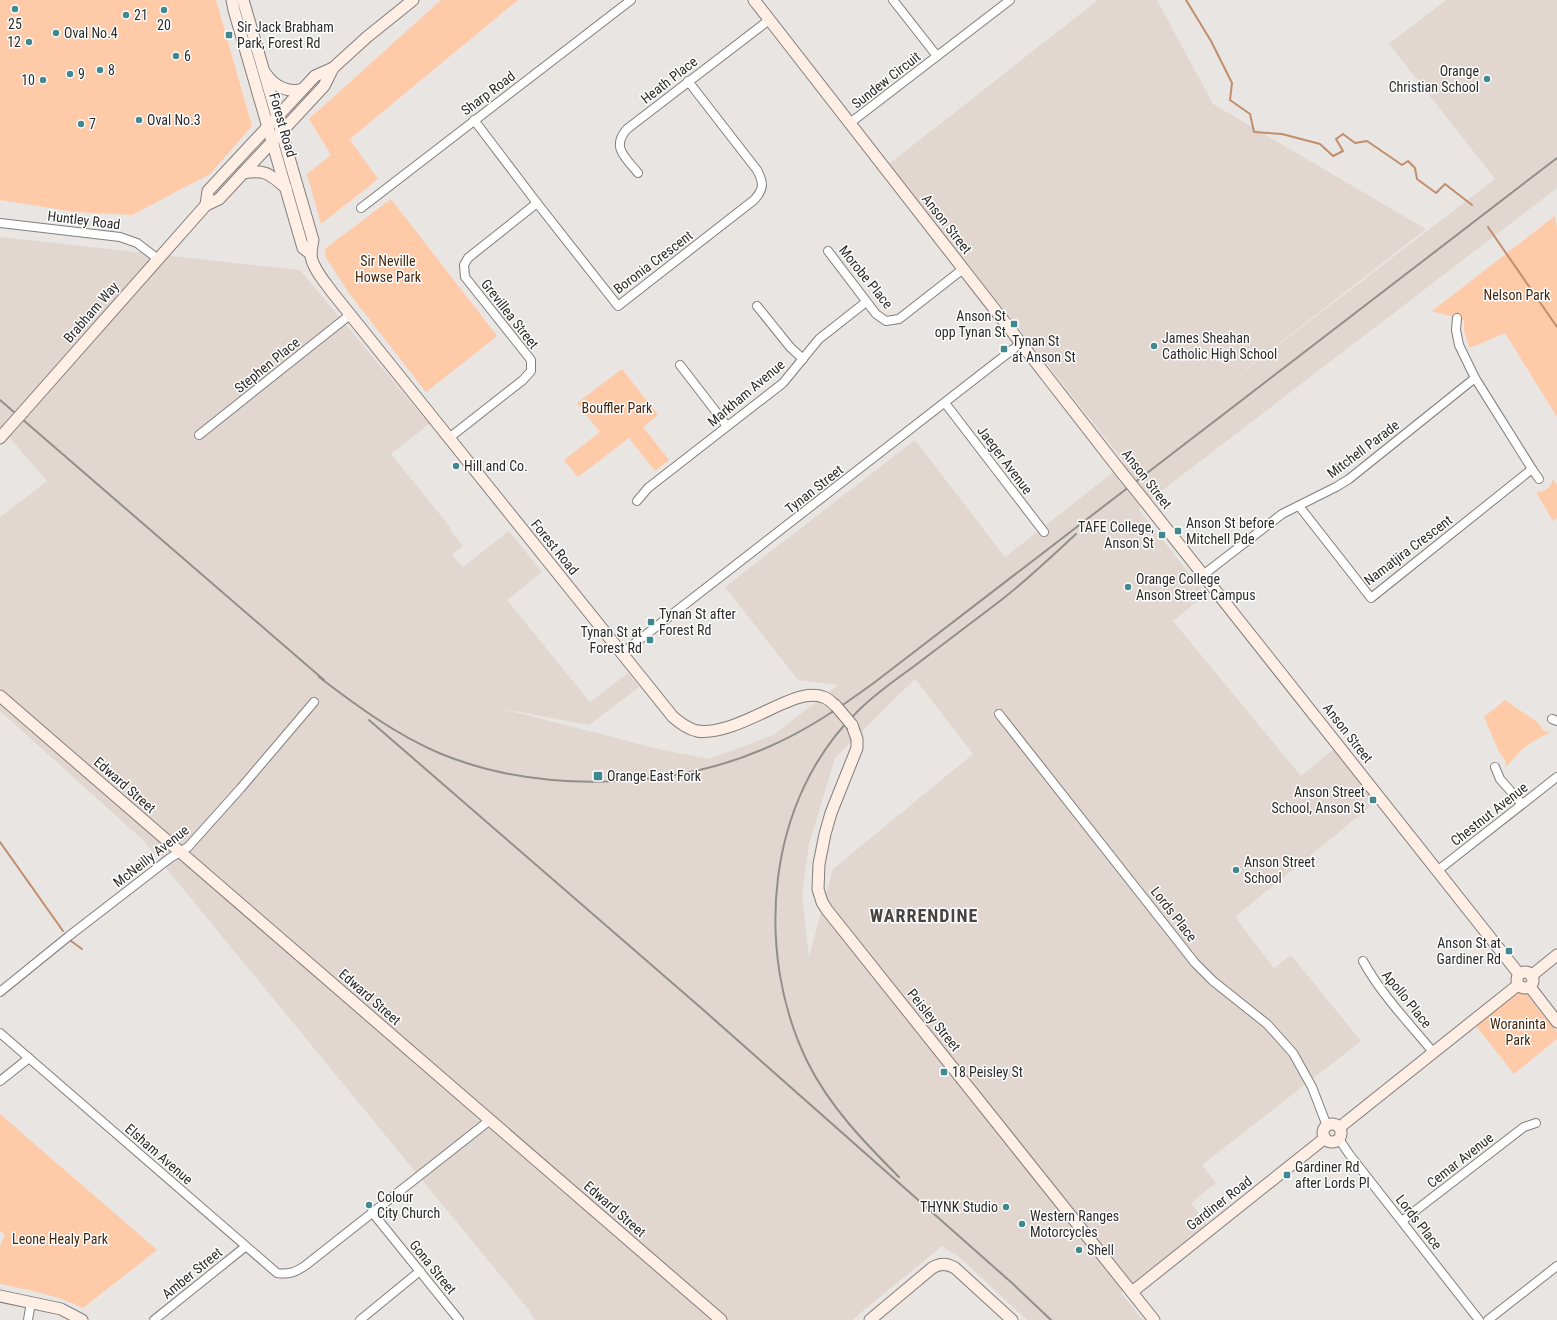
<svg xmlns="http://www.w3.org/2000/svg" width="1557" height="1320" font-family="'Roboto Condensed',sans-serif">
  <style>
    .built { fill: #e2d7d0; fill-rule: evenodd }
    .green { fill: #fecaa8 }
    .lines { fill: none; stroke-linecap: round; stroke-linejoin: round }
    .stream { stroke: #c08e6c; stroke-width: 2 }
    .street-casing { stroke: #827e7c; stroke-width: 10 }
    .secondary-casing { stroke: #827e7c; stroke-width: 13 }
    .street { stroke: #fff; stroke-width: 8 }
    .secondary { stroke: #feeee3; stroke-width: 11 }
    .rail { stroke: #918e8b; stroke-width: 2 }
    .secondary-bridge-casing { stroke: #827e7c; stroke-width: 13; stroke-linecap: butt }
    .secondary-bridge { stroke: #feeee3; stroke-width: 11 }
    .poi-dot { fill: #41888f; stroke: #fff; stroke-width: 1.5 }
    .labels { text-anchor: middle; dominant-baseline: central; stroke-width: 3; stroke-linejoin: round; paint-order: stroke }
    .poi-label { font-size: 14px; fill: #2d2b2a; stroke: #fff; text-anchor: start }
    .street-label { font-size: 14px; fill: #2d2b2a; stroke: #fff }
    .park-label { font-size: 14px; fill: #47250a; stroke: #fff }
    .district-label { font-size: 18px; font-weight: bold; letter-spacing: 1px; fill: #474441; stroke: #fff }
  </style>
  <rect width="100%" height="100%" fill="#e9e5e2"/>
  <path class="built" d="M1098 0H1157L1213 104 1426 229 1204 402 1495 179 1389 44 1446 0H1557V188L1138 509 1206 594 1173 621 1301 776 1335 748 1377 801 1235 917 1274 968 1291 955 1361 1041 1202 1165 1216 1183 1191 1203 1208 1225 1121 1293 1143 1320H1027L959 1257 942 1246 852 1320H535L528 1309 143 840 0 711V517L47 481 7 435 0 440V237L300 270 429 424 391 454 451 528 450 530 463 546 452 555 463 567 509 531 542 572 507 600 590 702 628 673 639 687 589 725 499 708 659 749 709 759 773 735 838 685 798 680 725 587 915 440 1005 557 1125 463 889 164ZM915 679 973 754 833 869 809 957 802 896 809 844 835 758Z"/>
  <g class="green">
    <path d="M0 0H216L252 126 210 174 132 215 76 212 0 200Z"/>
    <path d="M441 0H518L345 143 350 140 378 179 321 224 307 174 331 155 309 119Z"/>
    <path d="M391 199 497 336 426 392 349 293 325 256 326 248Z"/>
    <path d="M1555 216 1557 229V417L1505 333 1470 348 1464 331V320L1432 311Z"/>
    <path d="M622 369 658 415 643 427 669 460 655 471 629 438 578 477 564 460 600 432 577 403Z"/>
    <path d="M1553 479 1557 485V518L1553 521 1536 492C1545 492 1550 489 1553 479Z"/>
    <path d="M1505 700 1537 722 1544 731 1551 732C1528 743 1522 748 1505 768L1506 761 1499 752 1484 717Z"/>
    <path d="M1522 989 1557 1032V1039L1514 1074 1476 1026Z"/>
    <path d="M0 1114 157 1250 83 1308C56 1295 30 1290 0 1284V1247L5 1234 0 1231Z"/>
  </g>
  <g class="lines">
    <g class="stream">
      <path d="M1186 0 1211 41 1232 83 1230 100 1250 114 1254 132 1282 134 1320 144 1333 156 1343 151 1336 139 1343 134 1355 143 1367 141 1402 165 1408 161 1415 168 1417 179 1436 193 1445 184 1472 205"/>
      <path d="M1488 227 1557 327"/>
      <path d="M0 842 63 931"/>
      <path d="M71 941 82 949"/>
    </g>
    <defs>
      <g id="street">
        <path d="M893 0 937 56"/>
        <path d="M474 120 537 203 618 306 754 200C764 189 764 183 757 170L688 81"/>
        <path d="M850 123 1010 0"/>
        <path d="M638 173C625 157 611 147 627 129L769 20"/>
        <path d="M361 208 631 0"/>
        <path d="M0 223 120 237 137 243 158 259"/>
        <path d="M828 251 876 314 886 321 899 319 963 269"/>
        <path d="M757 306 790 347 803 359"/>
        <path d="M680 365 727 426"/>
        <path d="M945 403 1044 532"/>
        <path d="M199 435 351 314"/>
        <path d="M449 438 523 380 531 371V360L465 277 464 265 468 258 537 203"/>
        <path d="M1532 469 1539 479"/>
        <path d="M637 501 648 488 783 383 819 339 866 302"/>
        <path d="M1299 506 1371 598 1532 469 1475 378 1459 345 1456 330 1457 318"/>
        <path d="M1203 575 1282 514 1336 487 1349 479 1475 378"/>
        <path d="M621 654 1021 343"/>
        <path d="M999 714 1195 963 1213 981 1267 1024 1293 1053 1312 1087 1327 1126"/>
        <path d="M1552 719 1557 721"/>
        <path d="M1495 767 1500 779 1522 804"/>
        <path d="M1437 871 1557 777"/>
        <path d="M1363 961C1381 994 1409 1023 1433 1052"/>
        <path d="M0 992 69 936 170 858 188 847 240 789 314 702"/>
        <path d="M0 1033 277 1273C289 1275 296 1272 306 1265L490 1120"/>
        <path d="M0 1081 29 1058"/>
        <path d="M1339 1139 1349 1154 1479 1320"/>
        <path d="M372 1212 459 1320"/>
        <path d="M1402 1221 1524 1127 1536 1123"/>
        <path d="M28 1320 31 1302"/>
        <path d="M154 1320 245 1247"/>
        <path d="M360 1320 420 1271"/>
        <path d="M1488 1320 1557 1266"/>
      </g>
      <g id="secondary">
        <path d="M232 0 234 10 303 248 311 254"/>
        <path d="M243 0 313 240C312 245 311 251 311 256 313 269 325 282 332 292L673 717C680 723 688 729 697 731 724 735 760 713 784 703 796 698 811 692 823 697 828 698 832 703 836 706"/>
        <path d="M754 0 1122 473"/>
        <path d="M266 74C274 86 289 94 303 89"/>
        <path d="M243 173C265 169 270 174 286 188"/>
        <path d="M206 205 208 191 315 76 333 68"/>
        <path d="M23 412 206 205 219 199 324 86 333 68 367 37 413 0"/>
        <path d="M0 438 6 431"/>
        <path d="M1143 499 1519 974"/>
        <path d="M0 696 721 1320"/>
        <path d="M852 725 857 739V748L831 813 825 834 819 864 818 889 822 902 827 910 1154 1320"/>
        <circle cx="1525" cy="980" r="8"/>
        <path d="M1531 976 1557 955"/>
        <path d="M1530 987 1557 1022"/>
        <circle cx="1332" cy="1133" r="9"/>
        <path d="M1340 1127 1518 985"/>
        <path d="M1132 1292 1325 1138"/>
        <path d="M0 1296 61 1309 82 1320"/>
        <path d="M870 1320 932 1268C940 1263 947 1263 955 1268L1012 1320"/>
      </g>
    </defs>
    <use href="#street" class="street-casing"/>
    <use href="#secondary" class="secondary-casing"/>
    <use href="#street" class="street"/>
    <use href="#secondary" class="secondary"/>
    <g class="rail">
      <path d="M0 400 324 680"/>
      <path d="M319 677C357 706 395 734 439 753 537 794 670 790 766 748 806 731 841 707 875 682L1557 158"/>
      <path d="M369 720 700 1007 1012 1283 1051 1320"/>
      <path d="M899 1177C865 1143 830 1107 808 1063 753 952 766 798 859 710 875 694 895 680 913 667 942 645 971 623 1000 601 1027 580 1051 557 1076 534"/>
    </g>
    <defs>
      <g id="secondary-bridge">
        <path d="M6 431 23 412"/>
        <path d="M1122 473 1143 499"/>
        <path d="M836 706 852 725"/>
      </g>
    </defs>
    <use href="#secondary-bridge" class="secondary-bridge-casing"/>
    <use href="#secondary-bridge" class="secondary-bridge"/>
  </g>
  <g class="poi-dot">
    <circle cx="15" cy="9" r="4"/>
    <circle cx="164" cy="10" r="4"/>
    <circle cx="126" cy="15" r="4"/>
    <circle cx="56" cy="33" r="4"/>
    <rect x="225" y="31" width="8" height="8" rx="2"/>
    <circle cx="29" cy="42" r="4"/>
    <circle cx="176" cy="56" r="4"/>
    <circle cx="100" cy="70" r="4"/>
    <circle cx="70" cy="74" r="4"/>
    <circle cx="1487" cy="79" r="4"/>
    <circle cx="43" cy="80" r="4"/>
    <circle cx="139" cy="120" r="4"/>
    <circle cx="81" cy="124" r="4"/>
    <rect x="1010" y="320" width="8" height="8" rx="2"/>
    <circle cx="1154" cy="346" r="4"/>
    <rect x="1000" y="345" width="8" height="8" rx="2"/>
    <circle cx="456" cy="466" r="4"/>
    <rect x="1174" y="527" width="8" height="8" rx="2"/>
    <rect x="1158" y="531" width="8" height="8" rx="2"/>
    <circle cx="1128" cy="587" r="4"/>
    <rect x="647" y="618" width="8" height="8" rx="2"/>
    <rect x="646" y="636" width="8" height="8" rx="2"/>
    <rect x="593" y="771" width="10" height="10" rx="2"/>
    <rect x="1369" y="796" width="8" height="8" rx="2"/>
    <circle cx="1236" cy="870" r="4"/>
    <rect x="1505" y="947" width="8" height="8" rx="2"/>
    <rect x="940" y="1068" width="8" height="8" rx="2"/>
    <rect x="1283" y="1171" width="8" height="8" rx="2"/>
    <circle cx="369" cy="1205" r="4"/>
    <circle cx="1006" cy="1207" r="4"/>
    <circle cx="1022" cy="1224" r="4"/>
    <circle cx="1079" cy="1250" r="4"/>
  </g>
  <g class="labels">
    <g class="poi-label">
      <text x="134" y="15">21</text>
      <text x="15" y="24" text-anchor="middle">25</text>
      <text x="164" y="25" text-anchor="middle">20</text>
      <text x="237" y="27">Sir Jack Brabham<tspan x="237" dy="16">Park, Forest Rd</tspan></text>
      <text x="64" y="33">Oval No.4</text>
      <text x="21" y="42" text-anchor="end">12</text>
      <text x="184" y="56">6</text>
      <text x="108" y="70">8</text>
      <text x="1479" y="71" text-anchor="end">Orange<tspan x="1479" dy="16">Christian School</tspan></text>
      <text x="78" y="74">9</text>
      <text x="35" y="80" text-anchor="end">10</text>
      <text x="147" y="120">Oval No.3</text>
      <text x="89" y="124">7</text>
      <text x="1006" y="316" text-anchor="end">Anson St<tspan x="1006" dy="16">opp Tynan St</tspan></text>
      <text x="1162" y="338">James Sheahan<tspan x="1162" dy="16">Catholic High School</tspan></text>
      <text x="1012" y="341">Tynan St<tspan x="1012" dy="16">at Anson St</tspan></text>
      <text x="464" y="466">Hill and Co.</text>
      <text x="1186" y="523">Anson St before<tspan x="1186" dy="16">Mitchell Pde</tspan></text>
      <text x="1154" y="527" text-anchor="end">TAFE College,<tspan x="1154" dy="16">Anson St</tspan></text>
      <text x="1136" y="579">Orange College<tspan x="1136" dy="16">Anson Street Campus</tspan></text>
      <text x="659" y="614">Tynan St after<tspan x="659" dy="16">Forest Rd</tspan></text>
      <text x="642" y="632" text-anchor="end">Tynan St at<tspan x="642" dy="16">Forest Rd</tspan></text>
      <text x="607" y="776">Orange East Fork</text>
      <text x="1365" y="792" text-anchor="end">Anson Street<tspan x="1365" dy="16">School, Anson St</tspan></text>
      <text x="1244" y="862">Anson Street<tspan x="1244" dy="16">School</tspan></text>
      <text x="1501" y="943" text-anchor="end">Anson St at<tspan x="1501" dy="16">Gardiner Rd</tspan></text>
      <text x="952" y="1072">18 Peisley St</text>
      <text x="1295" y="1167">Gardiner Rd<tspan x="1295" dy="16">after Lords Pl</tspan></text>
      <text x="377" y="1197">Colour<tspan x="377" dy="16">City Church</tspan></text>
      <text x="998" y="1207" text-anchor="end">THYNK Studio</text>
      <text x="1030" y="1216">Western Ranges<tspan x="1030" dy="16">Motorcycles</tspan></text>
      <text x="1087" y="1250">Shell</text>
    </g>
    <g class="street-label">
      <text transform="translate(669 80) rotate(-38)">Heath Place</text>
      <text transform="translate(886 80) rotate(-38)">Sundew Circuit</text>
      <text transform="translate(488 93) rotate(-37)">Sharp Road</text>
      <text transform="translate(283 125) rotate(74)">Forest Road</text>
      <text transform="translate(84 220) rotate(7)">Huntley Road</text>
      <text transform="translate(947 224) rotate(52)">Anson Street</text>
      <text transform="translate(653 262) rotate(-37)">Boronia Crescent</text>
      <text transform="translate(866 277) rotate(51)">Morobe Place</text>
      <text transform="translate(91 312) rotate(-49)">Brabham Way</text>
      <text transform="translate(510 314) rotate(52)">Grevillea Street</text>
      <text transform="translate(267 365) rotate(-39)">Stephen Place</text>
      <text transform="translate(746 393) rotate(-40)">Markham Avenue</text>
      <text transform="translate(1363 449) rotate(-37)">Mitchell Parade</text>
      <text transform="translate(1005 460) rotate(53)">Jaeger Avenue</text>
      <text transform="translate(1147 479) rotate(52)">Anson Street</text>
      <text transform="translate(814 489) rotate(-38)">Tynan Street</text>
      <text transform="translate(555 547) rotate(51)">Forest Road</text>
      <text transform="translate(1408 550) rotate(-37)">Namatjira Crescent</text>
      <text transform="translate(1348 733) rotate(52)">Anson Street</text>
      <text transform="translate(125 785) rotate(41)">Edward Street</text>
      <text transform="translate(1489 814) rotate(-38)">Chestnut Avenue</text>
      <text transform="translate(151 856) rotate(-38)">McNeilly Avenue</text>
      <text transform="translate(1174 914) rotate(52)">Lords Place</text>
      <text transform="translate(370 997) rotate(41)">Edward Street</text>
      <text transform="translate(1407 999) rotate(51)">Apollo Place</text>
      <text transform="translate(934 1020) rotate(51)">Peisley Street</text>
      <text transform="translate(159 1154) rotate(41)">Elsham Avenue</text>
      <text transform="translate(1460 1160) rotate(-38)">Cemar Avenue</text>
      <text transform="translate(1219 1203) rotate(-38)">Gardiner Road</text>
      <text transform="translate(615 1209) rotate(41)">Edward Street</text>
      <text transform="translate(1419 1222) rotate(52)">Lords Place</text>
      <text transform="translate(433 1267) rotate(51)">Gona Street</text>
      <text transform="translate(192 1273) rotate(-39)">Amber Street</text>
    </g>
    <g class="park-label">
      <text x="388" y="261">Sir Neville<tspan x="388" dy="16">Howse Park</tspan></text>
      <text x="1517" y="295">Nelson Park</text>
      <text x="617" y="408">Bouffler Park</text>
      <text x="1518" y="1024">Woraninta<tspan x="1518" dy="16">Park</tspan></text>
      <text x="60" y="1239">Leone Healy Park</text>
    </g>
    <g class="district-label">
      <text x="924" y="915">WARRENDINE</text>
    </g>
  </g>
</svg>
